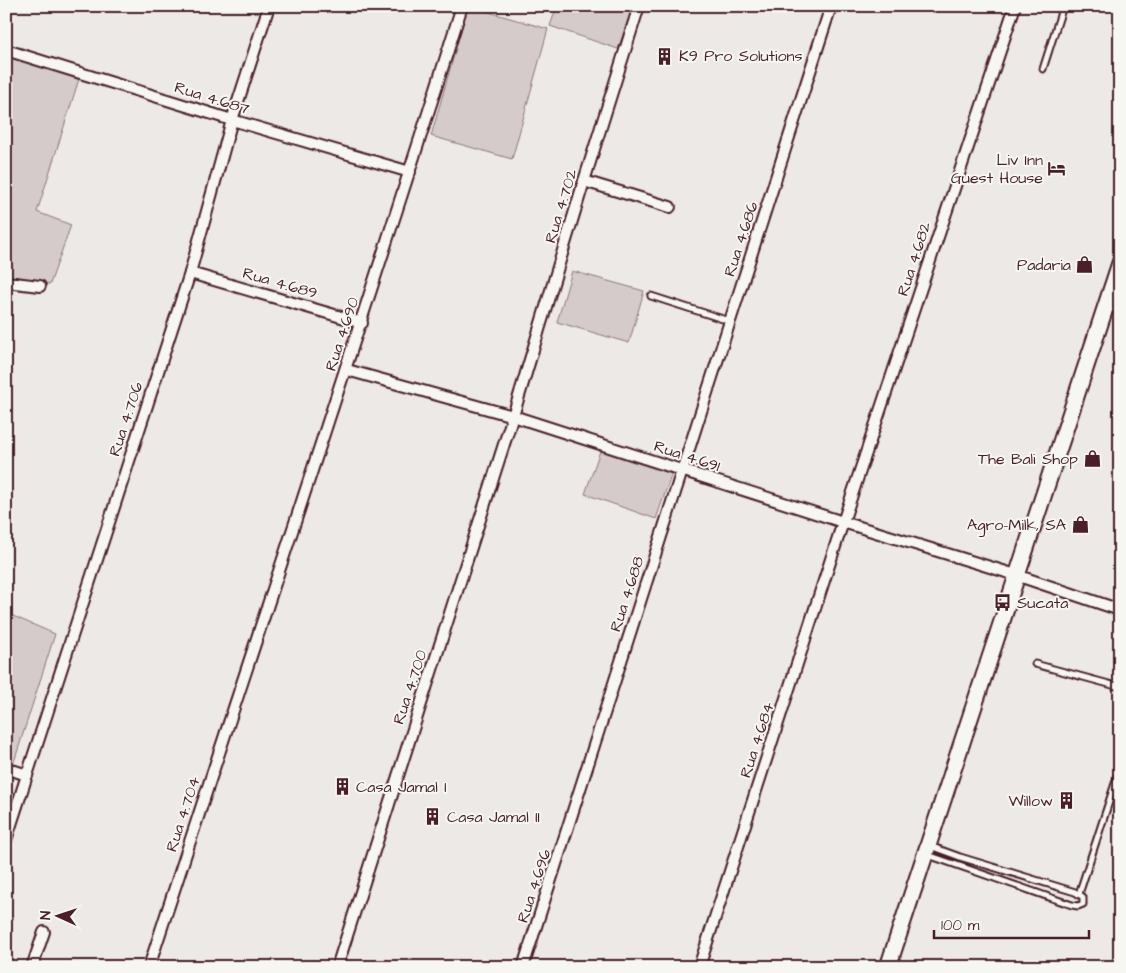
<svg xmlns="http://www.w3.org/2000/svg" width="1126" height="973" font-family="'Architects Daughter',sans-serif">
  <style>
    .green { fill: #d4cbca; stroke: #8f757a }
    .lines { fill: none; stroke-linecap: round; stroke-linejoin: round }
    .lane-casing { stroke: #4a1f2b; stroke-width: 9 }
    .street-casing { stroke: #4a1f2b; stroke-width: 14 }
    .secondary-casing { stroke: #4a1f2b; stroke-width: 19 }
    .lane { stroke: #f6f6f2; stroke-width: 5 }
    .street { stroke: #f6f6f2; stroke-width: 10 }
    .secondary { stroke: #f6f6f2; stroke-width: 15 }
    .labels { text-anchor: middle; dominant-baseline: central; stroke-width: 4; stroke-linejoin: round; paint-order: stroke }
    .poi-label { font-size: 16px; fill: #4a1f2b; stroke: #f6f6f2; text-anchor: end }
    .street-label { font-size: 16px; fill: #4a1f2b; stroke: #f6f6f2 }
  </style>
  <rect width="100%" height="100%" fill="#ece9e6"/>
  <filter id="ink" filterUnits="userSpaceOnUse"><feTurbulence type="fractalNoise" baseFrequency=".02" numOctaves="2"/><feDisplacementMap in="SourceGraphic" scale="10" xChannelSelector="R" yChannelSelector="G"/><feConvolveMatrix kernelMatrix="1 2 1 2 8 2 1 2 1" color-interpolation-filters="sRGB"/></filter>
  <g filter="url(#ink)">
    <g class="green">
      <path d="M468 6 548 29 512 159 431 136Z"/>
      <path d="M557 6H618L631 11 618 49 550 26Z"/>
      <path d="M6 56 79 79 37 212 71 225 50 284 6 279Z"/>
      <path d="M572 271 644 291 629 343 557 322Z"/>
      <path d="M601 448 672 473 656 519 585 494Z"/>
      <path d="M6 613 55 634 6 787Z"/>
    </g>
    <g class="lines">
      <defs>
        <g id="lane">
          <path d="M1043 69 1063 6"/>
          <path d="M651 296 729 321"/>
          <path d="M1108 308 1120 311"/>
          <path d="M1035 664 1120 687"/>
          <path d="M928 855 1072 905 1078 906 1083 904V897L1075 892 960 857 930 846"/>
          <path d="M1079 894 1120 768"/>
        </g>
        <g id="street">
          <path d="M6 50 232 120 410 172"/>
          <path d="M584 181 670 207"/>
          <path d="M190 273 362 323"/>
          <path d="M6 282 40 286"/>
          <path d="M347 370 513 416 843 522 1016 575 1120 610"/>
          <path d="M6 768 27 775"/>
          <path d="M6 840 190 273 232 120 269 6"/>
          <path d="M32 967 44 932"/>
          <path d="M149 967C253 647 361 328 462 6"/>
          <path d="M337 967 513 416 584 181 639 6"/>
          <path d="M523 967 831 6"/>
          <path d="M699 967 843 522 1015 6"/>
        </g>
        <path id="secondary" d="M888 967 1120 263"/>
      </defs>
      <use href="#lane" class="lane-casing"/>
      <use href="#street" class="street-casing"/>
      <use href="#secondary" class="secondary-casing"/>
      <use href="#lane" class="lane"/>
      <use href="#street" class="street"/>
      <use href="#secondary" class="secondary"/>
    </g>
  </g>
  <defs>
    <symbol id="building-bare" viewBox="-9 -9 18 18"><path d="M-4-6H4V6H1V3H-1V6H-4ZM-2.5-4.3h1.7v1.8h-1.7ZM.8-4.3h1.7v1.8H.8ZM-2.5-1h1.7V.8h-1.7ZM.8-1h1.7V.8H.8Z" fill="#4a1f2b" stroke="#f6f6f2" stroke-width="2.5" paint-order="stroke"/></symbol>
    <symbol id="hotel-bare" viewBox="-9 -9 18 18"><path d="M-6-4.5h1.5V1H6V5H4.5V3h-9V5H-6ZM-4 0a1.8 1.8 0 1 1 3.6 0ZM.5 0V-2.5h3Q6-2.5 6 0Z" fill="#4a1f2b" stroke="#f6f6f2" stroke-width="2.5" paint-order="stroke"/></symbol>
    <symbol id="shop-bare" viewBox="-9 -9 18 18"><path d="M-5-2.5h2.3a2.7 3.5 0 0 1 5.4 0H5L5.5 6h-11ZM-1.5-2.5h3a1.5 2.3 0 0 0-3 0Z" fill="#4a1f2b" stroke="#f6f6f2" stroke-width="2.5" paint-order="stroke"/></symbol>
    <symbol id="bus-bare" viewBox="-9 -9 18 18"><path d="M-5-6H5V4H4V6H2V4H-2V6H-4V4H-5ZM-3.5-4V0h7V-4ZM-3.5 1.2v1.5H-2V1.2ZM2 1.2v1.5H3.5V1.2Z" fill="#4a1f2b" stroke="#f6f6f2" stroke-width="2.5" paint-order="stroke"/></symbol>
  </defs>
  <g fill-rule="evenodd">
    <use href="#building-bare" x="652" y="44" width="25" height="25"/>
    <use href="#hotel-bare" x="1044" y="156" width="25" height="25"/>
    <use href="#shop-bare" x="1072" y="252" width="25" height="25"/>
    <use href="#shop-bare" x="1080" y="446" width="25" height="25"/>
    <use href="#shop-bare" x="1068" y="512" width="25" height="25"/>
    <use href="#bus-bare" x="990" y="590" width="25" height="25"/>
    <use href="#building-bare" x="330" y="774" width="25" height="25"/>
    <use href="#building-bare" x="1054" y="788" width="25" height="25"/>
    <use href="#building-bare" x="420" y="804" width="25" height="25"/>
  </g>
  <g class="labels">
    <g class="poi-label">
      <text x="679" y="56" text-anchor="start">K9 Pro Solutions</text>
      <text x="1043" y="160">Liv Inn<tspan x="1043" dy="18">Guest House</tspan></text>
      <text x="1071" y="265">Padaria</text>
      <text x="1078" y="459">The Bali Shop</text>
      <text x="1066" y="525">Agro-Milk, SA</text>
      <text x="1017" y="603" text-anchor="start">Sucata</text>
      <text x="356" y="787" text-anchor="start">Casa Jamal I</text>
      <text x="1053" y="801">Willow</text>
      <text x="447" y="817" text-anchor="start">Casa Jamal II</text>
    </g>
    <g class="street-label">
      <text transform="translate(212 98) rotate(17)">Rua 4.687</text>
      <text transform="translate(561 206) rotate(-73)">Rua 4.702</text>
      <text transform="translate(741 239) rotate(-72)">Rua 4.686</text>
      <text transform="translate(914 259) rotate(-72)">Rua 4.682</text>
      <text transform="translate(280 283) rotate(16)">Rua 4.689</text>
      <text transform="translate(342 334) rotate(-72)">Rua 4.690</text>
      <text transform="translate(126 419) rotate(-72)">Rua 4.706</text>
      <text transform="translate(687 456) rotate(18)">Rua 4.691</text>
      <text transform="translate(627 594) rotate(-72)">Rua 4.688</text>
      <text transform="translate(410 687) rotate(-72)">Rua 4.700</text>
      <text transform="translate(757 740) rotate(-72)">Rua 4.684</text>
      <text transform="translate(183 814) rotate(-72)">Rua 4.704</text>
      <text transform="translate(534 886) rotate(-72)">Rua 4.696</text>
    </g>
  </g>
  <rect width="1126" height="973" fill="none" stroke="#f6f6f2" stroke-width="25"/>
  <rect x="12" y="12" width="1101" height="948" fill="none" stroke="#4a1f2b" stroke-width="2" filter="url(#ink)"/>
  <g transform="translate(58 916) rotate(273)" stroke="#f6f6f2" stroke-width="4" paint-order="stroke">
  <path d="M0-4L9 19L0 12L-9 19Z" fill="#4a1f2b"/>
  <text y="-8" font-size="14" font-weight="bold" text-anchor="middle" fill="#4a1f2b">N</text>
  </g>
  <path d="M934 930v8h155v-8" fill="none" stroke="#4a1f2b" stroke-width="2.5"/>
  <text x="941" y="930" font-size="15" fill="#4a1f2b" stroke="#f6f6f2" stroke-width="4" paint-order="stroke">100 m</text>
</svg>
